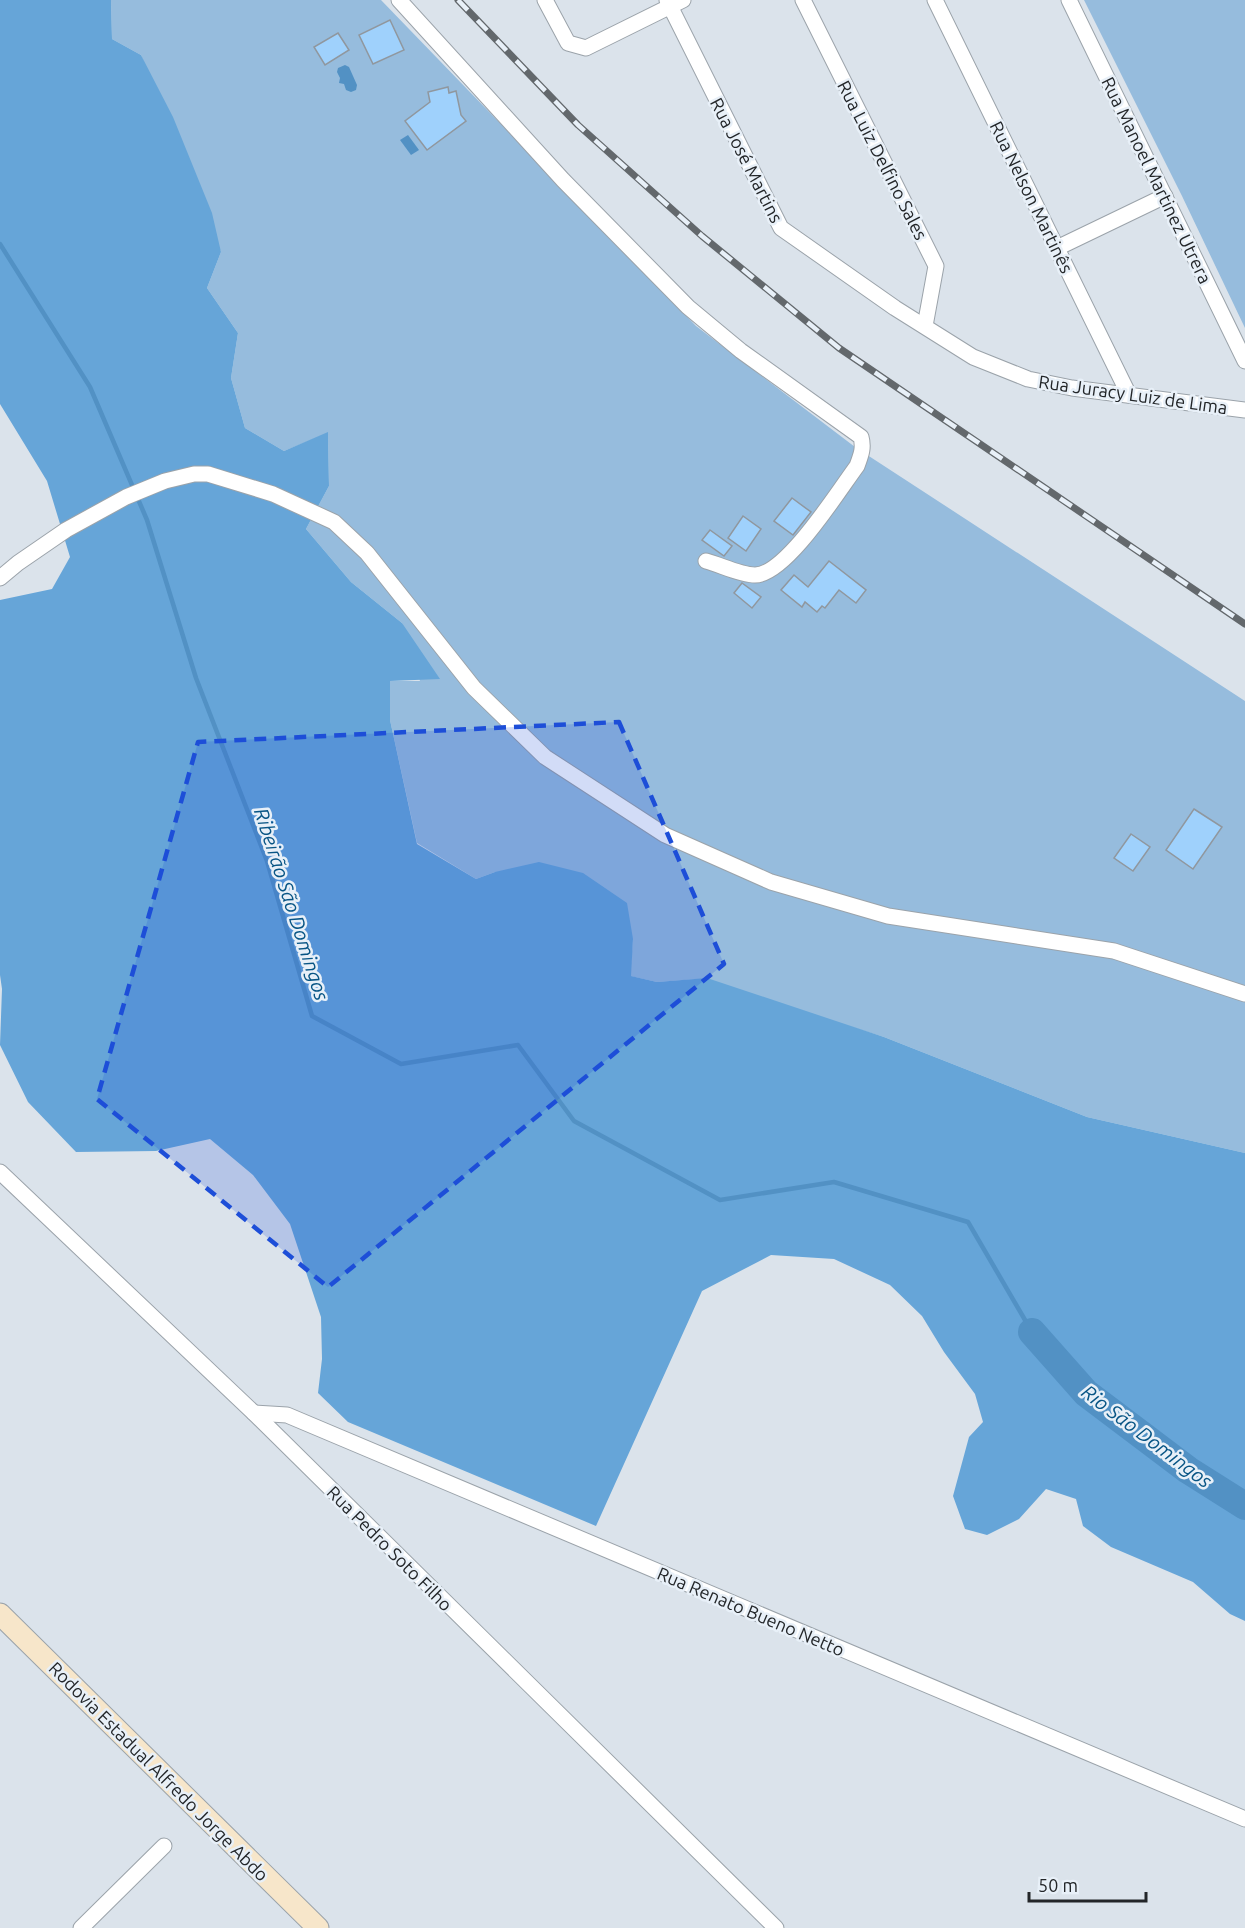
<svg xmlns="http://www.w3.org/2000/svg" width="1245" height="1928" font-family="Ubuntu,sans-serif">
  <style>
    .green { fill: #96bcdd }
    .forest { fill: #66a5d8 }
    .water { fill: #5291c4 }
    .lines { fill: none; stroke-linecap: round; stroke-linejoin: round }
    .stream { stroke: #5291c4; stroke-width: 4.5 }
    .river { stroke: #5291c4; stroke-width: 28 }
    .building { fill: #9fd1fc; stroke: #90979e; stroke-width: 1.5 }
    .minor-casing { stroke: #9ba3aa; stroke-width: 17 }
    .secondary-casing { stroke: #9ba3aa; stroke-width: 23 }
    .minor { stroke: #fff; stroke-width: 15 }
    .secondary { stroke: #f7e6ca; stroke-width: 21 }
    .rail-casing { stroke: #63686c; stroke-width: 7 }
    .rail { stroke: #e8f0f8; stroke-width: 4.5; stroke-dasharray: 14; stroke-linecap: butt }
    .marked { fill: #1d4ed8; fill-opacity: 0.2; stroke: #1d4ed8; stroke-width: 4.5; stroke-dasharray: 12 8; stroke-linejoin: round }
    .labels { text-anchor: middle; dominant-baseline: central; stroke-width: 5; stroke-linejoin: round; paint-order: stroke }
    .street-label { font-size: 18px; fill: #232629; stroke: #e8f0f8 }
    .water-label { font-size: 20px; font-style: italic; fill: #085585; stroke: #e8f0f8 }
  </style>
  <rect width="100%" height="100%" fill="#dbe3eb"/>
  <g class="green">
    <path d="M111 0H381L696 326 855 447 1245 701V1153L1087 1117 884 1037 698 979 657 982 630 976 633 939 495 872 476 879 417 843 390 720V681H420L402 623 351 582 306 529 329 486 328 433 284 451 245 428 231 378 238 333 207 288 221 252 141 55 112 39Z"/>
    <path d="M1084 0H1245V328L1182 196Z"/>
  </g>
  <path class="forest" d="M0 0H111L112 39 141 55 173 117 212 213 221 252 207 288 238 333 231 378 245 428 284 451 328 432 329 486 306 529 351 582 402 623 440 679 390 681V720L417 844 476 879 495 872 539 862 583 873 627 903 633 939 631 976 657 982 707 978 884 1037 1087 1117 1245 1153V1621L1230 1614 1193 1582 1111 1547 1083 1526 1076 1499 1046 1489 1019 1519 987 1535 965 1529 953 1496 969 1437 983 1422 975 1394 944 1352 922 1316 890 1285 834 1259 771 1255 702 1291 596 1526 348 1422 318 1393 322 1359 321 1317 290 1224 253 1175 210 1139 156 1151 76 1152 28 1102 0 1045 2 989 0 975V600L52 589 70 557 47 481 0 404Z"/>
  <g class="water">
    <path d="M345 65 349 67 357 85 356 90 351 92 346 90 344 84 339 83 340 78 337 72 338 68Z"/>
    <path d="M408 135 419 150 411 155 400 140Z"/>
  </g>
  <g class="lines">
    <path class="stream" d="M0 244 90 387 147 520 196 678 267 861 312 1016 401 1064 518 1045 574 1121 720 1200 834 1182 968 1222 1032 1332"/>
    <path class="river" d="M1032 1332 1086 1393 1188 1470 1245 1506"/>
  </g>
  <g class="building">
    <path d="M390 20 404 50 373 64 359 35Z"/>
    <path d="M338 33 349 50 325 65 314 47Z"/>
    <path d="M448 87 449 93 456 91 461 115 466 121 427 150 405 121 430 102 428 92Z"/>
    <path d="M792 498 811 512 793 535 774 521Z"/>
    <path d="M743 516 761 529 746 551 728 538Z"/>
    <path d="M710 530 732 546 724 556 702 540Z"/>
    <path d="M829 561 866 590 856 603 839 590 825 608 822 606 817 612 805 602 802 607 781 590 794 575 808 587Z"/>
    <path d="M742 583 761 597 752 608 734 593Z"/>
    <path d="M1194 809 1222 827 1193 869 1166 850Z"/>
    <path d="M1131 834 1150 847 1133 871 1114 858Z"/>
  </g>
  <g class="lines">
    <defs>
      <g id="minor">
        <path d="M399 0 563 180 688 307 741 351 861 437C864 448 861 455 857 466 839 490 786 575 755 575 740 575 721 565 706 561"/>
        <path d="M545 0 568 43 586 48 683 0"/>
        <path d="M667 0 781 228 895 308 973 357 1028 379 1072 388 1245 410"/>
        <path d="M803 0 936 266 925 326"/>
        <path d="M935 0 1129 395"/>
        <path d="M1069 0 1245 361"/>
        <path d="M1057 248 1165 196"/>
        <path d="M0 578 18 563 66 530 126 497 165 481 194 474H208L273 494 334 522 367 553 474 688 545 757 665 835 771 882 888 916 1114 951 1245 994"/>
        <path d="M0 1172 254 1413 776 1928"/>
        <path d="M254 1413 287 1415 1245 1819"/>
        <path d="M81 1928 164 1846"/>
      </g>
      <path id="secondary" d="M0 1614 318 1928"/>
    </defs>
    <use href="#minor" class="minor-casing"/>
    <use href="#secondary" class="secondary-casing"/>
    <use href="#minor" class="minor"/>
    <use href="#secondary" class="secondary"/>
    <defs>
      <path id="rail" d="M458 0 578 125 702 236 839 348 1245 624"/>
    </defs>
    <use href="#rail" class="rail-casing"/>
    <use href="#rail" class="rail"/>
  </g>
  <path class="marked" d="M619 722 724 964 328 1287 97 1099 198 742Z"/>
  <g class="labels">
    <g class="street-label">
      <text transform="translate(747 160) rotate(63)">Rua José Martins</text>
      <text transform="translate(883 160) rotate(63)">Rua Luiz Delfino Sales</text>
      <text transform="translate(1157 180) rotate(64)">Rua Manoel Martinez Utrera</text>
      <text transform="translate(1032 197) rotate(64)">Rua Nelson Martinês</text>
      <text transform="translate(1133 394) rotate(8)">Rua Juracy Luiz de Lima</text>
      <text transform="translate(390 1548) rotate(45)">Rua Pedro Soto Filho</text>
      <text transform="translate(751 1611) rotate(23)">Rua Renato Bueno Netto</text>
      <text transform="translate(159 1771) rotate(45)">Rodovia Estadual Alfredo Jorge Abdo</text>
    </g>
    <g class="water-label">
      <text transform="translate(292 904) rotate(72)">Ribeirão São Domingos</text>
      <text transform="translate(1147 1436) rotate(37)">Rio São Domingos</text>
    </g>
  </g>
  <path d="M1029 1892v9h117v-9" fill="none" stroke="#232629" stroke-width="3"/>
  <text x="1038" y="1892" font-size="18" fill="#232629" stroke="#e8f0f8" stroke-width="4.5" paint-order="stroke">50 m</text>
</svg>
